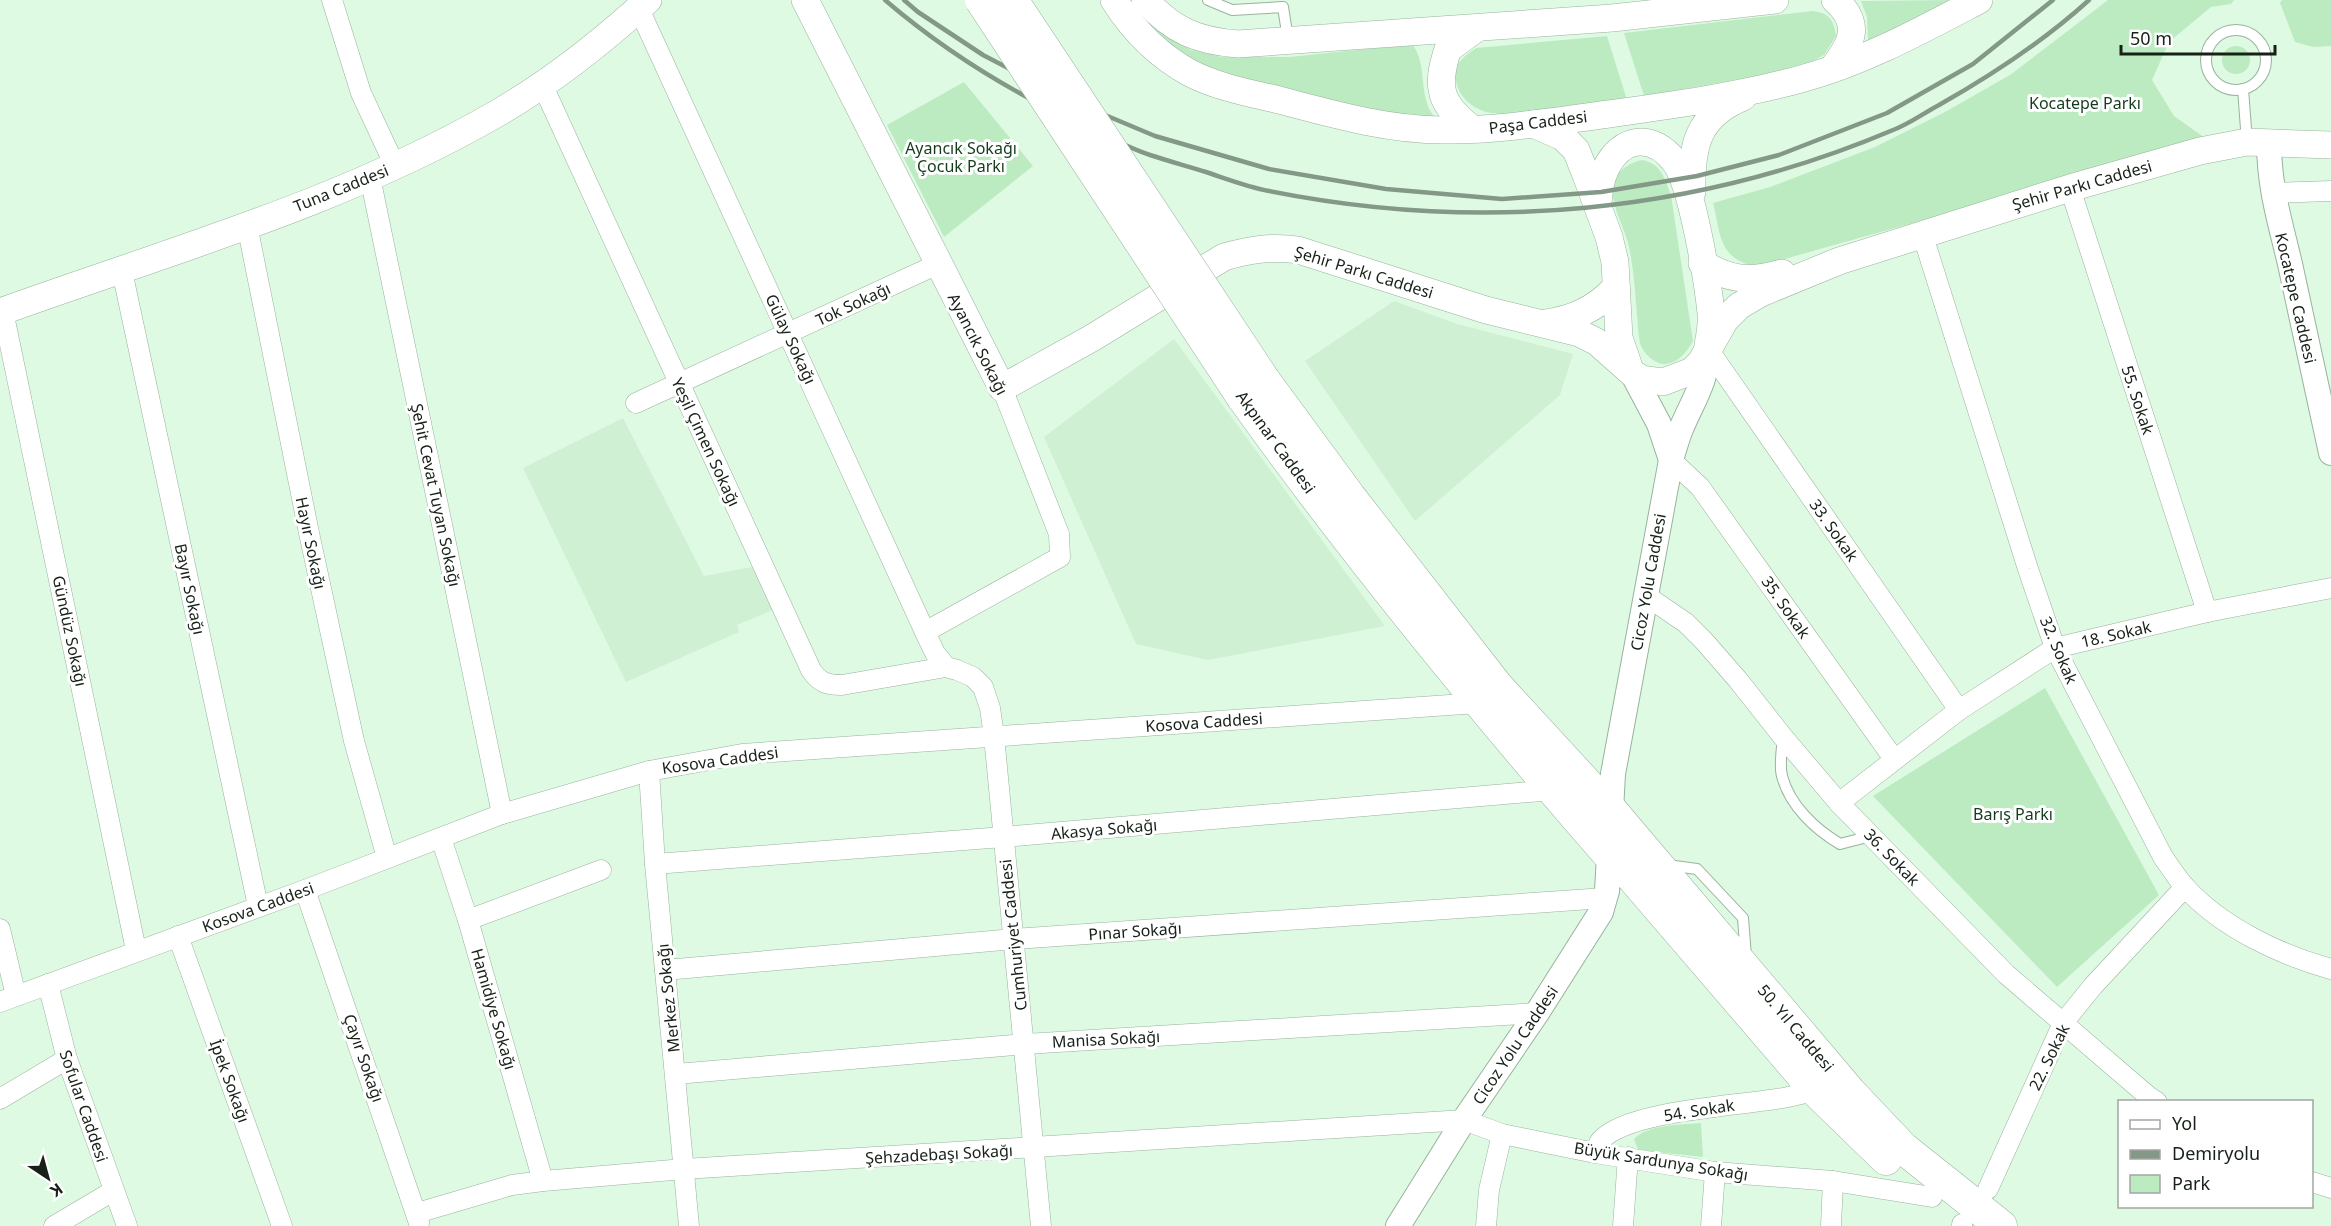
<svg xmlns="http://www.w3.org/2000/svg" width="2331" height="1226" font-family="'Noto Sans',sans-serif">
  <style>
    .built { fill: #cff0d3 }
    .green { fill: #bcebc2 }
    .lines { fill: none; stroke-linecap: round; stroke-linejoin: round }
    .service-casing { stroke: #99b29c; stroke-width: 12 }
    .minor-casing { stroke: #99b29c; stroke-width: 21 }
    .tertiary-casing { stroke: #99b29c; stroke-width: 26 }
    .secondary-casing { stroke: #99b29c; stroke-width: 28 }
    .primary-casing { stroke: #99b29c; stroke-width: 33 }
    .service { stroke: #fff; stroke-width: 10 }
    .minor { stroke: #fff; stroke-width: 20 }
    .tertiary { stroke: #fff; stroke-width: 24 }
    .secondary { stroke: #fff; stroke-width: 27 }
    .primary { stroke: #fff; stroke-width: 32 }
    .rail { stroke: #849887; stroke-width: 4.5 }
    .primary-bridge-casing { stroke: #99b29c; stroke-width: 33; stroke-linecap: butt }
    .primary-bridge { stroke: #fff; stroke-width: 32 }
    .labels { text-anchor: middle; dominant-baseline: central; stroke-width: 6; stroke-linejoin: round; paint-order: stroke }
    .park-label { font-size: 16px; fill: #133c1d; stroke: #fff }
    .street-label { font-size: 16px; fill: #172118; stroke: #fff }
  </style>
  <rect width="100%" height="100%" fill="#dffae3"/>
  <g class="built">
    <path d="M1394 301 1457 324 1573 354 1560 395 1415 521 1305 361Z"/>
    <path d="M1174 339 1385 626 1208 660 1136 644 1044 437Z"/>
    <path d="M623 418 704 576 752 567 775 609 737 625 739 632 626 682 523 468Z"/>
  </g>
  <g class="green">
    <path d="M1954 0 1868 42 1867 17 1861 1Z"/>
    <path d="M2108 0H2234L2231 4 2211 7 2169 42 2152 80 2174 116 2208 140 1756 267C1718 258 1721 235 1713 203L1770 187 1875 147 1945 112 2010 75Z"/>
    <path d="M2282 0H2331V46L2313 47 2295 42 2280 3Z"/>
    <path d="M1813 11C1829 13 1834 20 1836 36L1824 55 1813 61 1762 75 1644 96 1624 33Z"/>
    <path d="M1151 26 1191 50 1222 57H1290L1412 44C1426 62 1420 85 1428 106 1429 110 1433 115 1436 119L1339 104 1216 74 1164 44Z"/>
    <path d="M1607 36 1627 100C1600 104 1574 107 1548 110 1529 112 1510 116 1492 113 1475 111 1459 98 1456 81 1452 65 1464 56 1476 48Z"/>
    <circle cx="2236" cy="60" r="14"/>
    <path d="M964 82 1033 166 944 237 887 125Z"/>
    <path d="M1643 160C1662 165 1664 177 1671 195L1693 341C1687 351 1680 362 1666 364 1655 365 1643 353 1640 343 1638 334 1638 324 1637 315 1635 292 1634 270 1629 247 1625 227 1610 206 1613 185 1616 171 1630 162 1643 160Z"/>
    <path d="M2045 688 2159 895 2057 987 1873 796Z"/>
    <path d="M1701 1123 1703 1157 1638 1150 1634 1139C1649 1124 1680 1125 1701 1123Z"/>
  </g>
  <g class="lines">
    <defs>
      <g id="service">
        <path d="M1208 0 1232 10 1283 7 1288 39"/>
        <circle cx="2236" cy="60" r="30"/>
        <path d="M2243 89 2247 142"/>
        <path d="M1783 737C1782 749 1779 765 1782 776 1790 806 1815 829 1840 844L1871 836"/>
        <path d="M1667 865 1697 869 1743 918 1746 957"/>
      </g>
      <g id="minor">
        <path d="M332 0 361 93 395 166"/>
        <path d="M639 9 925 632 935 653 946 667"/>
        <path d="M542 84 811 670C820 683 827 685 842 685L946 667 957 670 973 677 983 687 990 708 994 736 1041 1226"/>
        <path d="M370 177 502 814"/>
        <path d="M2070 188 2207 612"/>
        <path d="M2272 193 2331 191"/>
        <path d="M247 225 309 533 354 741 387 858"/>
        <path d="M1922 233 2028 569 2055 648 2163 857C2170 867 2177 878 2185 887 2221 927 2280 955 2331 969"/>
        <path d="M122 271 258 906"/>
        <path d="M3 311 136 950"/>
        <path d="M1708 349 1959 710"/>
        <path d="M636 403 938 264"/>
        <path d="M1671 460 1700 487 1894 759"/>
        <path d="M1645 595 1686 623 1704 641 1738 680 1783 737 1839 803 2006 974 2148 1096 2157 1102"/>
        <path d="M925 632 1060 557 1059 534 1002 388"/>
        <path d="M649 771 655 864 689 1226"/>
        <path d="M1839 803 1959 710 2055 648 2207 612 2331 588"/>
        <path d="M441 838 468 920 543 1181"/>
        <path d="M655 864 1003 837 1553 790"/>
        <path d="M305 890 419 1223"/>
        <path d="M468 920 601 870"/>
        <path d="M0 929 16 996"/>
        <path d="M178 936 282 1226"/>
        <path d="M665 970 1014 939 1605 898"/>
        <path d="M48 984 67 1059 127 1226"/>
        <path d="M0 1002 305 890 502 814 649 771 742 754 1478 703"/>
        <path d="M676 1074 1025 1044 1537 1013"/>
        <path d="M0 1099 67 1059"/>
        <path d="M1595 1153C1597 1149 1598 1143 1601 1140 1630 1109 1745 1106 1788 1097 1797 1095 1806 1093 1815 1090"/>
        <path d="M2312 1182 2331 1188"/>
        <path d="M1988 1189 2063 1023 2093 986 2185 887"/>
        <path d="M417 1213 512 1185 543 1181 684 1169 1464 1120 1502 1134 1595 1153 1715 1172 1833 1181 1932 1197"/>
        <path d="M54 1226 113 1191"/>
        <path d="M1486 1226 1489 1190 1502 1134"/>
        <path d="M1623 1226 1628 1157"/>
        <path d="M1711 1226 1715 1172"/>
        <path d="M1831 1226 1833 1181"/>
        <path d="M1962 1226V1224"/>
      </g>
      <g id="tertiary">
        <path d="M2269 142C2269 188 2280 221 2290 264 2304 327 2317 390 2331 453"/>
        <path d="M1632 373 1659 424 1671 460"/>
        <path d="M1611 810 1613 774 1671 460C1674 450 1677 439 1681 429 1693 400 1707 382 1708 349"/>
        <path d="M1398 1226 1464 1120 1537 1013 1601 912 1607 891 1609 855"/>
      </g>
      <g id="secondary">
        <path d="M805 0 1002 388 1092 338 1224 257C1249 250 1271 246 1298 250L1486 310 1579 333 1597 342 1632 373 1642 379 1663 382 1692 371 1701 362 1725 320 1739 306 1761 293 1839 261 2070 188 2200 151 2247 142 2331 145"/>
        <path d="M1114 0C1133 30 1159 56 1190 73 1217 87 1249 93 1279 100 1332 114 1388 130 1443 130 1498 131 1554 121 1609 114 1673 105 1739 96 1801 79 1864 62 1922 30 1979 0"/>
        <path d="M1145 0C1173 31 1198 41 1238 44L1612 18 1775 0"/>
        <path d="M1832 69C1851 45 1863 24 1835 0"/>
        <path d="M1533 124 1563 137 1576 150 1586 175 1609 237 1615 262 1619 338 1630 370"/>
        <path d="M1472 129C1440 104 1435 88 1448 49L1477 28"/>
        <path d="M1692 192C1691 146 1697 116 1743 97"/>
        <path d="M1598 204C1599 191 1600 180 1606 168 1622 136 1653 133 1675 162 1692 184 1708 283 1711 313 1712 324 1710 335 1708 345"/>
        <path d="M1702 263C1730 281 1751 282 1782 273"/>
        <path d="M0 312C166 252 342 203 496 114 550 83 602 42 648 0"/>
        <path d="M1545 323C1574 319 1596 309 1616 287"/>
      </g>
      <g id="primary">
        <path d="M1264 380 1350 497 1497 686 1611 810 1850 1092 1903 1148 2001 1226"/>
        <path d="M1243 398C1357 557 1481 708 1609 855L1633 878 1815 1090 1886 1159"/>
      </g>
    </defs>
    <use href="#service" class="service-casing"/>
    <use href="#minor" class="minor-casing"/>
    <use href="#tertiary" class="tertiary-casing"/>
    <use href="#secondary" class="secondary-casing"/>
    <use href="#primary" class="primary-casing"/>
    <use href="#service" class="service"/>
    <use href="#minor" class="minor"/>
    <use href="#tertiary" class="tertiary"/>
    <use href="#secondary" class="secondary"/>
    <use href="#primary" class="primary"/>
    <g class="rail">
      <path d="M885 0C948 54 1019 97 1096 131 1113 139 1131 149 1150 155 1168 161 1187 166 1206 172 1227 179 1248 187 1269 191 1479 233 1695 214 1893 130 1909 124 1924 113 1939 105 1992 75 2044 41 2089 0"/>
      <path d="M904 0 918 12 983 55 1067 99 1155 136 1269 169 1386 189 1502 199 1601 192 1697 176 1779 155 1887 113 1973 64 2053 0"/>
    </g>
    <defs>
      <g id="primary-bridge">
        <path d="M981 0 1243 398"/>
        <path d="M1012 0 1264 380"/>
      </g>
    </defs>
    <use href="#primary-bridge" class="primary-bridge-casing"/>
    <use href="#primary-bridge" class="primary-bridge"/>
  </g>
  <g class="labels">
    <g class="park-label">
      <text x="2085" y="103">Kocatepe Parkı</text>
      <text x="961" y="148">Ayancık Sokağı<tspan x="961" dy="18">Çocuk Parkı</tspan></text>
      <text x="2013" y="814">Barış Parkı</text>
    </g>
    <g class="street-label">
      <text transform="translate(1538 122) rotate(-7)">Paşa Caddesi</text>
      <text transform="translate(2082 185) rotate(-16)">Şehir Parkı Caddesi</text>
      <text transform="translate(341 188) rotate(-22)">Tuna Caddesi</text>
      <text transform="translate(1364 272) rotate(17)">Şehir Parkı Caddesi</text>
      <text transform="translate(2296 298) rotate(77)">Kocatepe Caddesi</text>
      <text transform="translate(853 304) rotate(-25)">Tok Sokağı</text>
      <text transform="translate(791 339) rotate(65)">Gülay Sokağı</text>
      <text transform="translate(978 344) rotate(63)">Ayancık Sokağı</text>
      <text transform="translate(2138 400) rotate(72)">55. Sokak</text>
      <text transform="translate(706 442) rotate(65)">Yeşil Çimen Sokağı</text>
      <text transform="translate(1276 442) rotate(54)">Akpınar Caddesi</text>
      <text transform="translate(436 495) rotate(78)">Şehit Cevat Tuyan Sokağı</text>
      <text transform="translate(1834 530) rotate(55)">33. Sokak</text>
      <text transform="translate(311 543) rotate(78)">Hayır Sokağı</text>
      <text transform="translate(1648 582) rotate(-80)">Cicoz Yolu Caddesi</text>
      <text transform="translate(190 589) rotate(78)">Bayır Sokağı</text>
      <text transform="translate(1786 607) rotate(55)">35. Sokak</text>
      <text transform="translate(70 631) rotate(78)">Gündüz Sokağı</text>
      <text transform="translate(2116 634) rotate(-13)">18. Sokak</text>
      <text transform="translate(2059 650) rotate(67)">32. Sokak</text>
      <text transform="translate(1204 722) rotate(-4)">Kosova Caddesi</text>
      <text transform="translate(720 760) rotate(-8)">Kosova Caddesi</text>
      <text transform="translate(1104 829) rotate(-5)">Akasya Sokağı</text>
      <text transform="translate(1892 857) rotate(46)">36. Sokak</text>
      <text transform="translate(258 907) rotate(-20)">Kosova Caddesi</text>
      <text transform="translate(1135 931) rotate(-4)">Pınar Sokağı</text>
      <text transform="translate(1013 935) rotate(-96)">Cumhuriyet Caddesi</text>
      <text transform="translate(668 998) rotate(-96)">Merkez Sokağı</text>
      <text transform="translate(494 1009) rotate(74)">Hamidiye Sokağı</text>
      <text transform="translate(1796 1028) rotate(50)">50. Yıl Caddesi</text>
      <text transform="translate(1106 1039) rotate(-3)">Manisa Sokağı</text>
      <text transform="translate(1515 1045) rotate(-56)">Cicoz Yolu Caddesi</text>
      <text transform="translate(2049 1057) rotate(-64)">22. Sokak</text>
      <text transform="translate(364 1058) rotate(71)">Çayır Sokağı</text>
      <text transform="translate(230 1081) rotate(70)">İpek Sokağı</text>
      <text transform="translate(84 1106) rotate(71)">Sofular Caddesi</text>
      <text transform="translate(1699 1110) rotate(-9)">54. Sokak</text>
      <text transform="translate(939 1154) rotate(-3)">Şehzadebaşı Sokağı</text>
      <text transform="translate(1661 1161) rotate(9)">Büyük Sardunya Sokağı</text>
    </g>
  </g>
  <rect x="2118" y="1100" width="195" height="108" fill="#ffffff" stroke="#a2a6a3" stroke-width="1.5"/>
  <rect x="2130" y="1120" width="30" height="9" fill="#ffffff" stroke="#a2a6a3" stroke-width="1.5"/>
  <text x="2172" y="1130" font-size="18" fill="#172118">Yol</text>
  <rect x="2130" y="1150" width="30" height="9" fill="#849887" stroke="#a2a6a3" stroke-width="1.5"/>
  <text x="2172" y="1160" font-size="18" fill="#172118">Demiryolu</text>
  <rect x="2130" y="1175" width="30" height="18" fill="#bcebc2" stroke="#a2a6a3" stroke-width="1.5"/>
  <text x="2172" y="1190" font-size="18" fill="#172118">Park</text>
  <g transform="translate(48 1178) rotate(144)" stroke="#ffffff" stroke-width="4.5" paint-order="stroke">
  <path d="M0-4.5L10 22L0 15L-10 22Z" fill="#172118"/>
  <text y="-9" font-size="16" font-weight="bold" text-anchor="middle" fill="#172118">K</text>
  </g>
  <path d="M2121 45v9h154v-9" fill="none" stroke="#172118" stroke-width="3"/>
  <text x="2130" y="45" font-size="18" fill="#172118" stroke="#ffffff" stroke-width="4.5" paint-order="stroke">50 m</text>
</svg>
